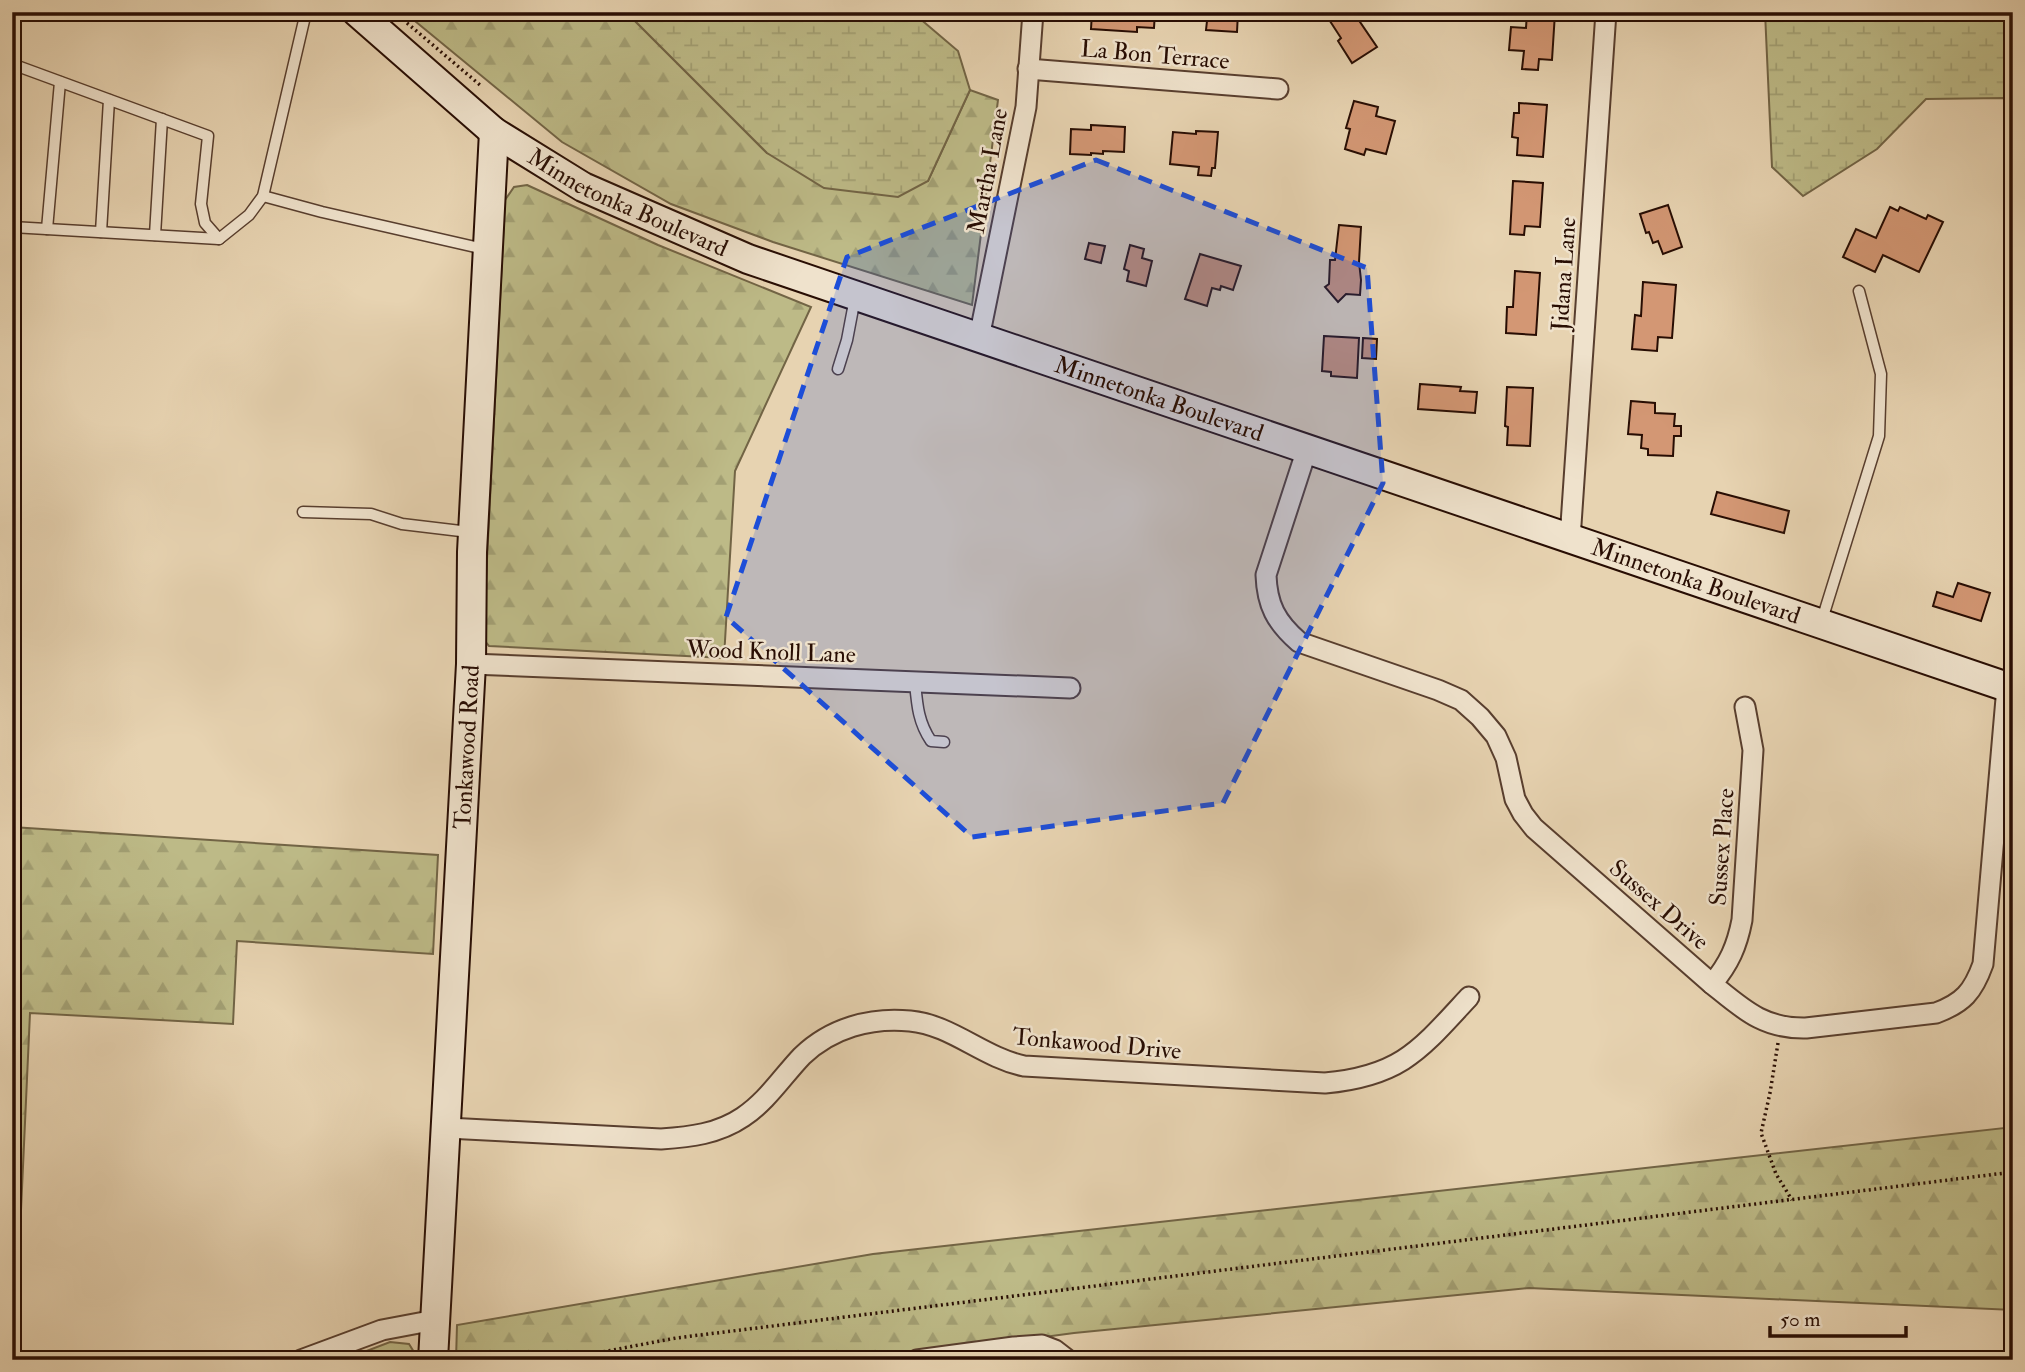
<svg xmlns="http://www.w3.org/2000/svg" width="2025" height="1372" font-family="'IM FELL Double Pica',serif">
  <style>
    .forest { fill: url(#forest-firs); stroke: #726445; stroke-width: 2 }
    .wetland { fill: url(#wetland-marsh); stroke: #726445; stroke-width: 2 }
    .building { fill: #d39774; stroke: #280d03; stroke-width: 2 }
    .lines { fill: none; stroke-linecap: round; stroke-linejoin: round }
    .lane-casing { stroke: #583e2e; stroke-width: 13 }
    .street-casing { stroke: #583e2e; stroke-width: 23 }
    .secondary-casing { stroke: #280d03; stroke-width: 32 }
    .path { stroke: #280d03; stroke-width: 3.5; stroke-dasharray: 2 3.5; stroke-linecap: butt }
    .lane { stroke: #efe2cc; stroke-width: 10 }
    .street { stroke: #efe2cc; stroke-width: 19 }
    .secondary { stroke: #efe2cc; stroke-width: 28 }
    .marked { fill: #1d4ed8; fill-opacity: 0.2; stroke: #1d4ed8; stroke-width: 5; stroke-dasharray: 14 9; stroke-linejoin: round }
    .labels { text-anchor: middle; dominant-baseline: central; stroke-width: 5; stroke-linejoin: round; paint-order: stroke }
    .street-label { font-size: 24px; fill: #280d03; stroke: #efe2cc }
  </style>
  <defs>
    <pattern id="forest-firs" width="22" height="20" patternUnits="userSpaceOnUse" patternTransform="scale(1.75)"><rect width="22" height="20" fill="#bdba87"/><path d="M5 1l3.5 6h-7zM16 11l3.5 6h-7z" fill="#a29f73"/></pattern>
    <pattern id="wetland-marsh" width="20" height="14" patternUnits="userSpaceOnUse" patternTransform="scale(1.75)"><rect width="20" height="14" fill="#bdba87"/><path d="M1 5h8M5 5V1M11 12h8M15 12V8" fill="none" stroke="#a29f73"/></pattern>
  </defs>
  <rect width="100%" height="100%" fill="#e7d3b1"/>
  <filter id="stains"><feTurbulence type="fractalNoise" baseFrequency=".00286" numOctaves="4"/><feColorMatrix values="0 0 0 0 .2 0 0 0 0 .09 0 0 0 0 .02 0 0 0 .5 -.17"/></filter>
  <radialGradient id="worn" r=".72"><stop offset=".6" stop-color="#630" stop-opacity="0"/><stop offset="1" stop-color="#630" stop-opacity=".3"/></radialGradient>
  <g class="forest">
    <path d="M404 12H626L767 153 928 181 970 90 998 100 972 305 773 242 671 204 562 142Z"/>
    <path d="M527 185 658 245 811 307 735 471 724 658 489 646 483 639 505 200 514 187Z"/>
    <path d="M12 827 438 855 433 954 237 941 233 1024 30 1013 19 1254 12 1257Z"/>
    <path d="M2013 1127V1310L1529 1288 1074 1333 869 1360H456L457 1325 873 1254Z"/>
    <path d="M390 1342 409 1344 414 1352V1360H343Z"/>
  </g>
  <g class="wetland">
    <path d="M626 12H918V17L958 51 970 90 928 181 898 197 824 188 767 153Z"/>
    <path d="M1765 12H2013V108L2003 98 1926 99 1877 149 1803 196 1772 167Z"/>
  </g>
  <g class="building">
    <path d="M1092 12H1155L1154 28 1137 27V32L1091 29Z"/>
    <path d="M1208 12H1238L1237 32 1206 30Z"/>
    <path d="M1328 12H1360L1356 16 1377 47 1352 63 1338 41 1341 38 1328 18 1331 16Z"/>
    <path d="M1527 12 1555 13 1552 60 1539 59 1538 70 1522 69 1524 51 1509 50 1511 27 1526 28Z"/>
    <path d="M1354 101 1378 107 1376 116 1395 121 1386 154 1366 149 1364 155 1345 149 1350 129 1346 128Z"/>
    <path d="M1519 103 1547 105 1543 157 1517 155 1518 138 1512 137 1514 113H1519Z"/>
    <path d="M1091 125 1125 127 1124 152 1103 151V154L1091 153V155L1070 154 1071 129 1091 130Z"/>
    <path d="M1196 131 1218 132 1215 168H1212L1211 176 1198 175 1199 167 1170 164 1173 132 1196 134Z"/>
    <path d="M1513 181 1543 183 1540 227 1525 226 1524 235 1510 234Z"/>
    <path d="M1668 205 1682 247 1663 254 1658 241 1653 243 1649 232 1646 233 1640 214Z"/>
    <path d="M1890 207 1898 211 1900 207 1926 219 1928 215 1943 222 1919 272 1883 255 1875 272 1843 257 1856 229 1876 238Z"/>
    <path d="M1339 225 1361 227 1359 262 1361 280 1360 295 1346 294 1338 302 1325 287 1329 284 1330 260H1335Z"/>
    <path d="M1089 243 1105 246 1101 263 1085 259Z"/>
    <path d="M1130 245 1144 249 1142 258 1152 261 1146 286 1127 281 1129 271 1124 269Z"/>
    <path d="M1200 254 1241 266 1233 290 1221 286 1220 290 1212 288 1207 306 1185 299Z"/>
    <path d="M1515 271 1540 273 1536 335 1506 333 1507 307H1513Z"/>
    <path d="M1643 282 1676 285 1672 338 1658 337 1657 351 1632 349 1635 315 1641 316Z"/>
    <path d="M1324 336 1359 338 1357 378 1331 376V372L1322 371Z"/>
    <path d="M1363 338 1377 339 1376 359 1362 358Z"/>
    <path d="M1420 384 1461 387 1460 391 1477 392 1475 413 1418 409Z"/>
    <path d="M1507 387 1533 388 1530 446 1507 445 1508 427 1505 426Z"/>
    <path d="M1631 401 1655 403V413L1675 414 1674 426H1681V436H1674L1673 456 1648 455V449L1641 448 1642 435 1628 434Z"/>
    <path d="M1717 492 1789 511 1784 533 1711 514Z"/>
    <path d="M1958 583 1990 593 1981 621 1933 606 1937 592 1953 597Z"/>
  </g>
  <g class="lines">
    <defs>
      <g id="lane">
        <path d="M12 30 18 12"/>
        <path d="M12 64 208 136 201 204 205 223 219 239 249 215 263 196 306 12"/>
        <path d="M263 196 322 212 484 249"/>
        <path d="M12 227 219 239"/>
        <path d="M47 229 60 82"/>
        <path d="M101 232 109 100"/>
        <path d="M155 235 162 119"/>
        <path d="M838 369 847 340 855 298"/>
        <path d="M303 512 371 514 402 524 469 532"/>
        <path d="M1821 623 1879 436 1881 374 1859 291"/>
        <path d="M915 682C917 704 918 722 931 741L944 742"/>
      </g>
      <g id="street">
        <path d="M1028 69 1278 89"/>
        <path d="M979 338 1026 107 1033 12"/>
        <path d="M1307 449 1266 575C1267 605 1276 622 1299 642L1438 690 1461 700 1480 717 1496 736 1506 758 1515 799 1523 814 1534 828 1712 984C1743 1009 1763 1029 1806 1028L1936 1013C1963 1003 1973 992 1983 964L2007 687"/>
        <path d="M1570 539 1606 12"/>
        <path d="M471 664 1070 688"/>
        <path d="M1712 984C1729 964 1737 946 1742 920L1753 750 1745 707"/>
        <path d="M447 1128 661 1139C690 1137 718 1134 743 1117 767 1101 782 1077 802 1056 831 1028 871 1017 910 1021 952 1025 982 1057 1024 1066L1325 1083C1401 1076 1420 1050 1469 997"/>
        <path d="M301 1360 382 1330 435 1320"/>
        <path d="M917 1360 1014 1347 1042 1345 1055 1350 1068 1360"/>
      </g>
      <g id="secondary">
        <path id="s1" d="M357 12 494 132 583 187 748 259 2013 689"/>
        <path id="s2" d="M433 1360 471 664 472 552 494 132"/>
      </g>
    </defs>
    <use href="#lane" class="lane-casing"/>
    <use href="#street" class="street-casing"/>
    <use href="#secondary" class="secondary-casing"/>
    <g class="path">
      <path d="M407 23 480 85"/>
      <path d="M1778 1043 1770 1093 1761 1133 1776 1174 1792 1200"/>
      <path d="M560 1360 676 1338 2013 1172"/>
    </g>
    <use href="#lane" class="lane"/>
    <use href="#street" class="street"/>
    <use href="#secondary" class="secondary"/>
  </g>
  <path class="marked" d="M1096 160 1367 268 1383 483 1223 803 972 837 726 617 847 257Z"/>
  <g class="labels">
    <g class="street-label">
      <text transform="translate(1155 55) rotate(5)">La Bon Terrace</text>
      <text transform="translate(988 171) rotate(-79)">Martha Lane</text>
      <text stroke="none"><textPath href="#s1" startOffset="334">Minnetonka Boulevard</textPath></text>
      <text transform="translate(1564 274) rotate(-86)">Jidana Lane</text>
      <text stroke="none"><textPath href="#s1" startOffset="901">Minnetonka Boulevard</textPath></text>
      <text stroke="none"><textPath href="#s1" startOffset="1468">Minnetonka Boulevard</textPath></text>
      <text transform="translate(771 652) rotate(2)">Wood Knoll Lane</text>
      <text stroke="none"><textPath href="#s2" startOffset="614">Tonkawood Road</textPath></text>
      <text transform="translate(1722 847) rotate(-86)">Sussex Place</text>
      <text transform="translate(1659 905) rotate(41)">Sussex Drive</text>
      <text transform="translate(1097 1044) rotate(5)">Tonkawood Drive</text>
    </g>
  </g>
  <rect width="2025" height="1372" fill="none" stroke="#e7d3b1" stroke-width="42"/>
  <rect x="14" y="14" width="1997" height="1344" fill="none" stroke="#280d03" stroke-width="3.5"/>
  <rect x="21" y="21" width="1983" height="1330" fill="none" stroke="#280d03" stroke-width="2"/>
  <path d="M1770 1326v10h136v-10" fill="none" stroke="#280d03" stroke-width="3.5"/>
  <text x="1780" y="1326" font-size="21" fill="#280d03" stroke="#efe2cc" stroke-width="5" paint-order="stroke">50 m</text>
  <rect width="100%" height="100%" filter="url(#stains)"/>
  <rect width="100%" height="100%" fill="url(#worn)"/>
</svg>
